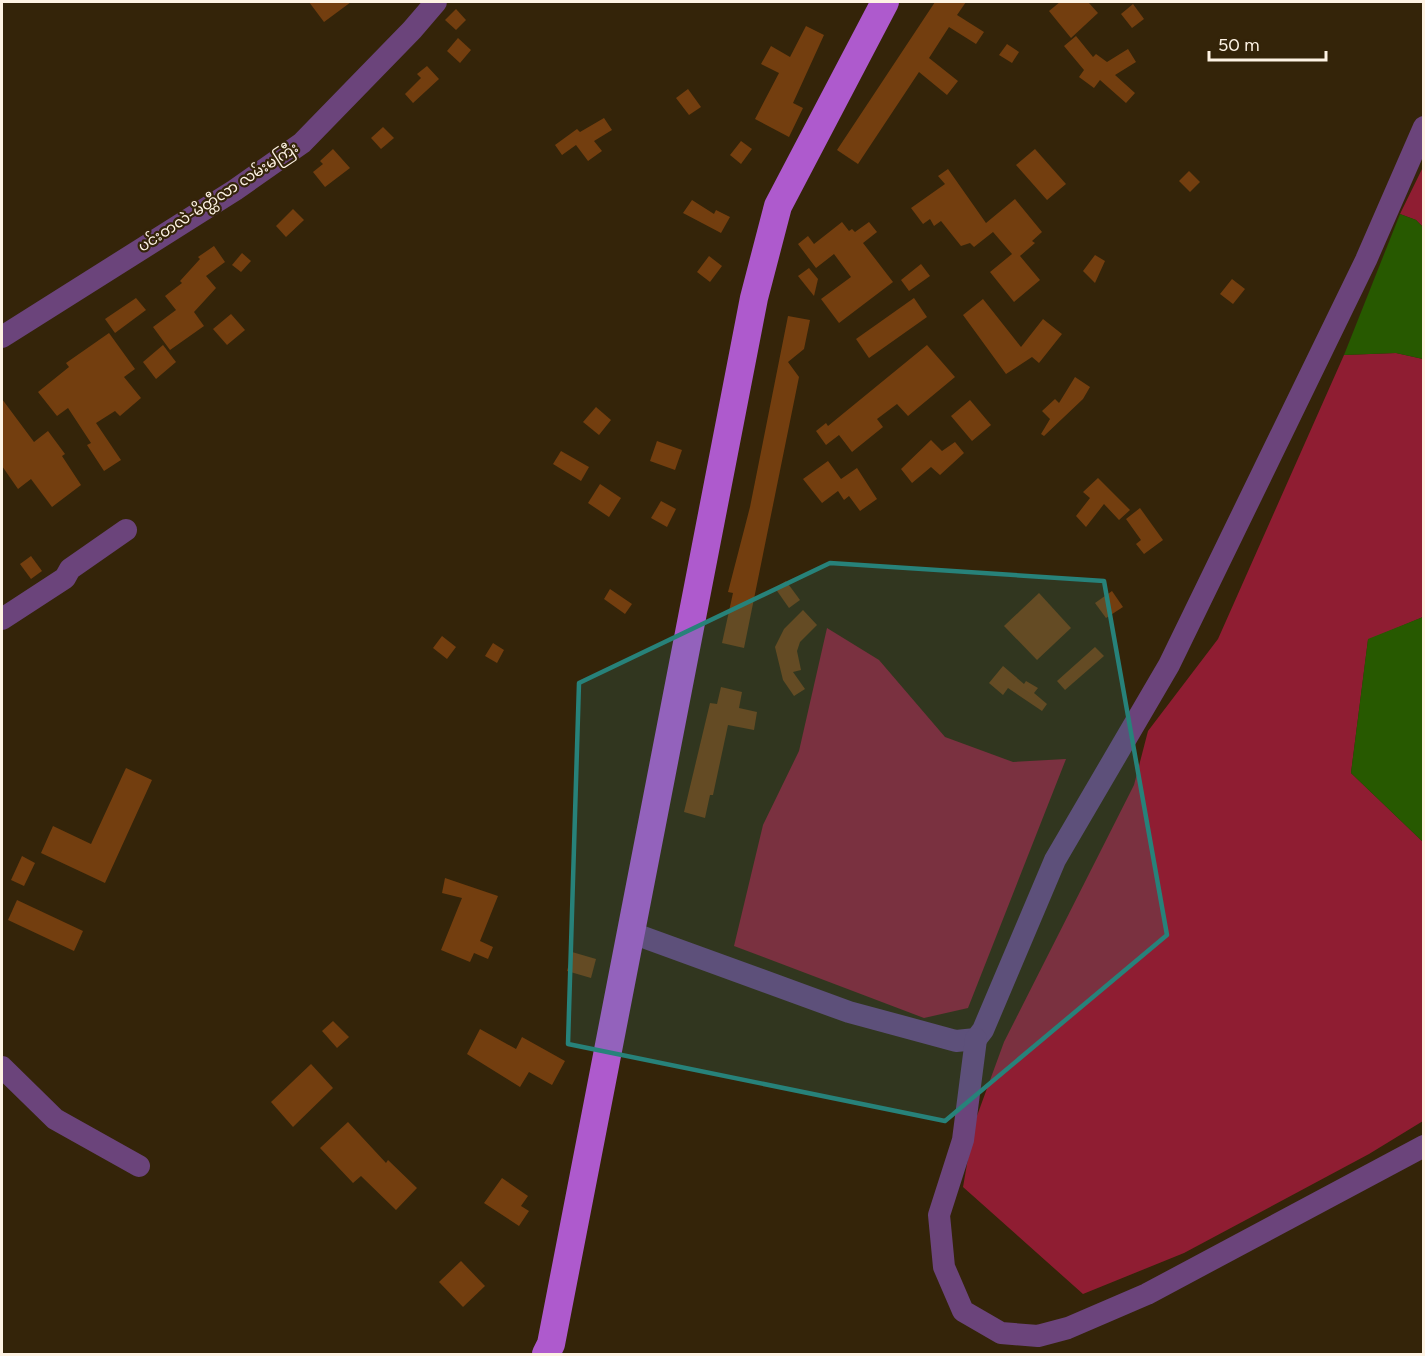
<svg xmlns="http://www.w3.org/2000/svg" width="1425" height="1356" font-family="Figtree,'Noto Sans Myanmar',sans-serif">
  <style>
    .green { fill: #8f1d32 }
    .water { fill: #275900 }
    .building { fill: #733e0f }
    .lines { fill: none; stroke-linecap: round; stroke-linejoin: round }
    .minor { stroke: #6b447b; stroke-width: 22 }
    .major { stroke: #ae5acd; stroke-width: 28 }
    .marked { fill: #27827a; fill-opacity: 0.2; stroke: #27827a; stroke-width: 4.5; stroke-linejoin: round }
    .labels { text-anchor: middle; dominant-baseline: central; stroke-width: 4.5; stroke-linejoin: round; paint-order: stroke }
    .street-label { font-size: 15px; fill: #fef3e4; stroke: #342409 }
  </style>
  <rect width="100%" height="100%" fill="#342409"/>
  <g class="green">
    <path d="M1423 167V227L1416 220 1400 214Z"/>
    <path d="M1396 353 1423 359V617L1368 640 1351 773 1423 842V1121L1369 1154 1184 1253 1083 1294 963 1187 974 1124 1004 1042 1134 785 1148 731 1218 639 1344 355Z"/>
    <path d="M827 628 879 660 945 737 1013 762 1066 759 968 1008 924 1018 734 946 763 825 799 751Z"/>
  </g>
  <g class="water">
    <path d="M1400 214 1416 220 1423 227V359L1396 353 1344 355Z"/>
    <path d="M1423 617V842L1351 773 1368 639Z"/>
  </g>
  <g class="building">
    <path d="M309 2H351L324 22Z"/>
    <path d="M935 2H966L957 15 984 32 976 44 949 27 929 58 958 81 947 95 919 72 858 164 837 150Z"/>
    <path d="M1060 2H1088L1098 13 1071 38 1049 11Z"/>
    <path d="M1133 4 1144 19 1132 28 1121 14Z"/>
    <path d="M456 9 466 20 456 30 445 20Z"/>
    <path d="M806 26 824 35 793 103 803 108 789 137 755 119 779 73 761 64 771 46 790 57Z"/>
    <path d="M1076 36 1093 57 1096 54 1107 62 1128 49 1136 62 1115 75 1135 93 1126 103 1100 80 1094 88 1079 77 1084 70 1064 46Z"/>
    <path d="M458 38 471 50 460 63 447 51Z"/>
    <path d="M1007 44 1019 52 1012 63 999 55Z"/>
    <path d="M427 66 439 79 413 103 405 94 421 78 417 74Z"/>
    <path d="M688 89 701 107 689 115 676 98Z"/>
    <path d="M604 118 612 130 594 141 602 151 588 161 576 145 562 155 555 145 577 129 580 132Z"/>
    <path d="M383 127 394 138 381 149 371 138Z"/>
    <path d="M741 141 752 149 741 164 730 155Z"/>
    <path d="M333 149 350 168 325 187 313 172 323 164 320 161Z"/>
    <path d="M1035 149 1066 184 1047 200 1016 165Z"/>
    <path d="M948 169 986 223 1015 199 1042 232 1032 241 1035 243 1020 256 1040 280 1014 302 990 272 1012 254 993 232 974 247 970 243 961 246 941 221 934 226 930 219 923 224 911 208 945 184 938 176Z"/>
    <path d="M1189 171 1200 182 1190 192 1179 181Z"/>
    <path d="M692 200 714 214 716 210 730 217 721 233 683 213Z"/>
    <path d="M293 209 304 220 286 237 276 226Z"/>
    <path d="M842 222 849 231 852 229 855 232 869 222 877 232 863 243 893 282 839 323 821 299 851 277 834 254 816 268 798 244 808 236 814 244Z"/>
    <path d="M214 246 225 262 206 276 216 288 194 312 204 326 170 350 153 327 176 310 165 296 182 283 180 281 200 259 198 257Z"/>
    <path d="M242 253 251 261 241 272 232 265Z"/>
    <path d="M1095 255 1105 261 1095 283 1083 271Z"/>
    <path d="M709 256 722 266 710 282 697 272Z"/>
    <path d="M921 264 930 276 909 291 901 280Z"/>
    <path d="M809 268 818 279 814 296 798 276Z"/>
    <path d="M1232 279 1245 289 1233 304 1220 294Z"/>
    <path d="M136 298 146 310 115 333 105 319Z"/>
    <path d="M914 298 927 317 869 358 856 339Z"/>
    <path d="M983 299 1021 347 1043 319 1062 334 1039 363 1032 357 1006 374 963 315Z"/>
    <path d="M231 314 245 330 227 345 213 329Z"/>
    <path d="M788 316 810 320 804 349 788 362 799 377 744 648 722 643 733 593 728 592 750 507Z"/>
    <path d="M109 333 135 369 124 377 141 398 120 416 115 411 96 423 121 460 104 471 87 445 91 443 68 408 57 416 38 392 69 367 66 363Z"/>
    <path d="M163 345 176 362 156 379 143 362Z"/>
    <path d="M927 345 955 377 908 416 897 404 877 419 883 427 852 452 839 435 826 445 816 431 826 423 828 426Z"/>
    <path d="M1075 377 1090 387 1083 399 1044 436 1041 434 1050 419 1042 411 1055 399 1059 403Z"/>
    <path d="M2 399 34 442 48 431 65 454 62 456 81 485 52 507 31 479 18 489 2 466Z"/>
    <path d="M970 400 991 425 972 441 951 416Z"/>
    <path d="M596 407 611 420 599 435 583 422Z"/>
    <path d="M931 440 942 451 955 442 964 453 940 475 931 467 912 483 901 469Z"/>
    <path d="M657 441 682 450 675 470 650 461Z"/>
    <path d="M561 451 589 467 581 481 553 464Z"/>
    <path d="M828 461 841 479 857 468 877 499 860 511 849 496 844 500 838 491 822 503 803 479Z"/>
    <path d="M1098 478 1130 510 1119 520 1104 504 1086 527 1076 516 1090 498 1083 492Z"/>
    <path d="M600 484 621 498 609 517 588 503Z"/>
    <path d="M661 501 676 509 667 527 651 518Z"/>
    <path d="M1140 508 1163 540 1144 554 1136 544 1141 540 1126 519Z"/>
    <path d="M31 556 42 571 31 579 20 564Z"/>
    <path d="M786 581 800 600 789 608 775 588Z"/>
    <path d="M610 589 632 604 625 614 604 599Z"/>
    <path d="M1112 591 1123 607 1106 618 1095 603Z"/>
    <path d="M1039 593 1071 628 1037 660 1004 626Z"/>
    <path d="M803 610 817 625 800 642 797 651 801 670 793 672 805 689 794 696 783 680 775 647 784 629Z"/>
    <path d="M442 636 456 647 447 659 433 648Z"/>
    <path d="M493 643 504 650 497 663 485 656Z"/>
    <path d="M1095 647 1104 656 1065 690 1057 681Z"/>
    <path d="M1003 666 1024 684 1026 681 1038 688 1034 693 1047 704 1042 711 1008 688 1003 695 989 683Z"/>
    <path d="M721 687 742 692 739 708 757 712 754 730 728 725 713 795H710L705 818 684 812 710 703 717 704Z"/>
    <path d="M126 768 152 780 105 883 41 853 53 826 91 844Z"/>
    <path d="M22 856 35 863 24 886 11 880Z"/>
    <path d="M445 878 498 896 480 941 493 947 488 959 474 953 470 962 441 950 462 898 442 893Z"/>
    <path d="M17 900 83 931 74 951 8 920Z"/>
    <path d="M572 952 596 959 591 978 567 971Z"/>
    <path d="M333 1021 349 1037 337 1048 322 1031Z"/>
    <path d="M480 1029 516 1049 522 1037 565 1061 552 1085 529 1072 520 1087 467 1054Z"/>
    <path d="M311 1064 333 1088 293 1127 271 1102Z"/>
    <path d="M348 1122 386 1163 388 1160 417 1188 396 1210 361 1176 353 1183 320 1148Z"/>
    <path d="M502 1178 528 1196 521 1206 529 1211 519 1226 484 1203Z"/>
    <path d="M461 1261 485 1286 463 1307 439 1282Z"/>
  </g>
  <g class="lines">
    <g class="minor">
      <path d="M2 337 235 190 302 143 412 30 436 2"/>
      <path d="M2 619 65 578 70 569 126 530"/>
      <path d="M632 933 849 1012 956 1041 976 1039 983 1030 1055 860 1169 665 1366 260 1424 127"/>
      <path d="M976 1039 963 1140 939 1215 944 1267 963 1311 1001 1333 1038 1336 1068 1328 1147 1294 1424 1146"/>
      <path d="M2 1067 55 1119 139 1166"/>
    </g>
    <path class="major" d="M546 1354 551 1344 754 298 778 206 885 2"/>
  </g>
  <path class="marked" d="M830 563 1104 581 1167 935 945 1121 568 1044 579 683Z"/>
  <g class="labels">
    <g class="street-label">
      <text transform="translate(218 197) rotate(-33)">ပင်းတလဲ-မိတ္ထီလာ လမ်းမကြီး</text>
    </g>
  </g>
  <rect width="1425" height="1356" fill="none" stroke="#fef3e4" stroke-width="6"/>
  <path d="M1209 51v9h117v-9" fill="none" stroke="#fef3e4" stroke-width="3"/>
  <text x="1218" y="51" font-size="18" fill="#fef3e4" stroke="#342409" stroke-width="4.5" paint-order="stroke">50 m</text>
</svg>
